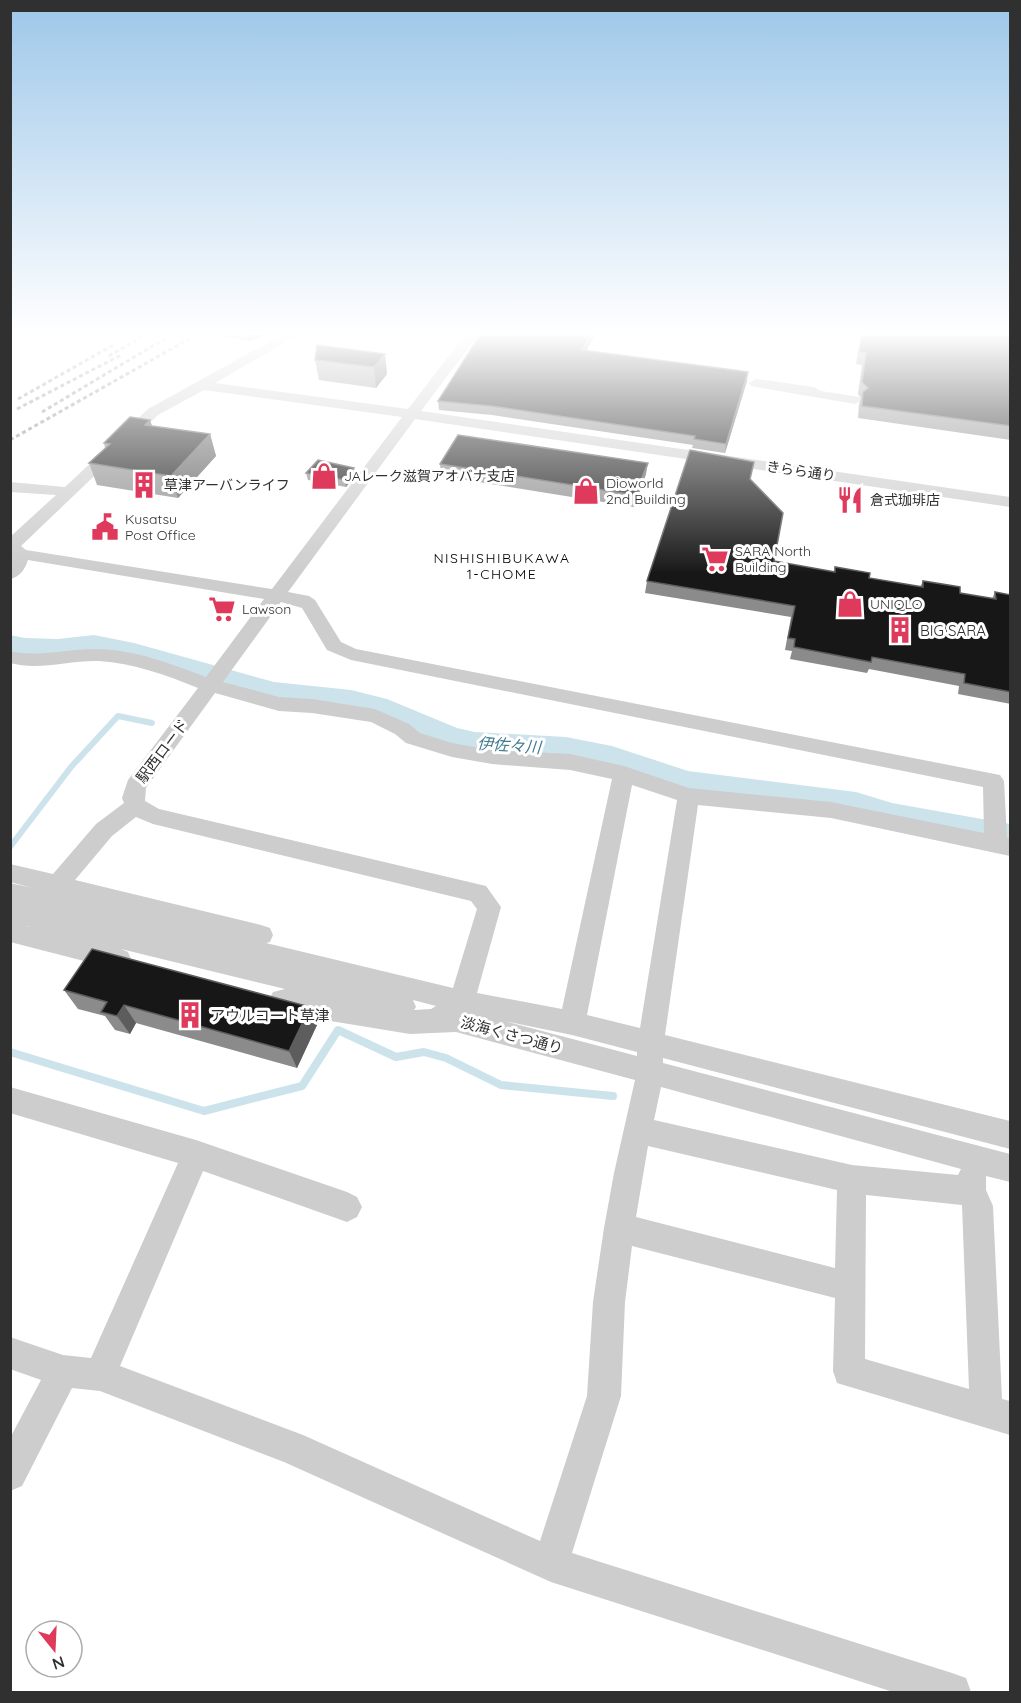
<svg xmlns="http://www.w3.org/2000/svg" width="1021" height="1703" font-family="Quicksand,'Noto Sans JP',sans-serif">
  <style>
    .lines { fill: none; stroke-linecap: round; stroke-linejoin: round }
    .stream-far1 { stroke: #cce3eb; stroke-width: 6 }
    .stream { stroke: #cce3eb; stroke-width: 8 }
    .river { fill: #cce3eb; fill-rule: evenodd }
    .minor { fill: #cdcdcd; fill-rule: evenodd }
    .rail { stroke: #858585; stroke-width: 3; stroke-dasharray: 4 3; stroke-linecap: butt }
    .wall { fill: #8b8b8b }
    .shaded-wall { fill: #5d5d5d }
    .building { fill: #171717; stroke: #5d5d5d; stroke-width: 1.5 }
    .labels { text-anchor: middle; dominant-baseline: central; stroke-width: 6; stroke-linejoin: round; paint-order: stroke }
    .far-street-label { font-size: 14px; fill: #303030; stroke: #fff }
    .far-poi-label { font-size: 14px; fill: #303030; stroke: #fff; text-anchor: start }
    .far-neighbourhood-label { font-size: 14px; letter-spacing: 1.5px; fill: #000; stroke: #fff }
    .poi-label { font-size: 15px; fill: #303030; stroke: #fff; text-anchor: start }
    .street-label { font-size: 15px; fill: #303030; stroke: #fff }
    .water-label { font-size: 16px; font-style: italic; fill: #407c90; stroke: #fff }
  </style>
  <rect width="100%" height="100%" fill="#fff"/>
  <g class="lines">
    <path class="stream-far1" d="M10 847 71 767 118 716 152 723"/>
    <path class="stream" d="M10 1052 204 1111 302 1086 338 1030 396 1057 424 1052 446 1058 501 1085 613 1096"/>
    <path class="river" d="M10 635 25 638 58 639 94 635 134 643 274 682 351 690 387 699 457 728 475 732 566 737 612 746 688 771 856 792 892 803 1010 824V852L892 829 856 818 687 796 609 769 566 761 475 756 437 745 378 719 351 712 274 704 132 662 94 655 58 659 25 658 10 654Z"/>
    <g class="minor">
      <path d="M282 335H298L215 383 408 409 465 335H478L421 411 1010 497V507L415 419 288 592 309 596 315 600 341 642 356 649 1000 775 1004 781 1007 838H1010V856L831 818 698 805 665 1035 1010 1121V1149L663 1058V1063L1010 1154V1182L986 1176V1190L993 1206 1002 1399 1010 1401V1435L837 1383 833 1371 835 1298 632 1246 625 1302 621 1396 572 1553 952 1673 966 1678 971 1692H893L551 1582 284 1462 100 1391 72 1388 22 1486 10 1491V1438L41 1380 10 1369V1337L63 1355 91 1358 178 1163 10 1113V1087L196 1140 347 1192 357 1197 362 1207 357 1217 347 1222 203 1171 120 1366 303 1435 540 1541 587 1396 593 1302 604 1228 614 1173 635 1080 456 1032 410 1034 312 1018 273 1008 269 1000 273 992 285 989 121 949 128 952 131 959 128 966 119 970 10 942V922L30 927 10 922V902L96 923 10 902V883L33 888 10 882V864L53 874 96 824 124 803 122 798 128 780 198 688C166 675 133 663 99 661 69 660 39 671 10 663V651C39 658 69 648 98 649 135 650 172 664 206 677L264 599 28 560C25 569 20 577 10 579V537L56 495 10 492V482L65 487 148 409ZM204 390 402 417 272 589 26 550 21 546 158 415ZM281 602 302 608 327 650 351 660 983 787 984 833 831 802 689 788 624 766 570 754 492 750 452 743 420 733 409 724 375 709 312 699 279 697 223 682ZM215 693 279 711 312 713 371 722 395 734 406 743 452 757 492 764 570 770 612 779 562 1009 477 993 501 907 486 886 159 809 145 801 146 788ZM632 785 677 800 640 1028 587 1015ZM136 817 153 824 471 901 477 909 453 988 266 943 270 942 273 935 270 928 261 925 75 880 112 836ZM413 1000 436 1006 431 1009 414 1010 416 1007ZM504 1021 572 1035 637 1052V1056ZM661 1087 961 1169 958 1175 852 1165 654 1120ZM648 1146 837 1190 835 1268 636 1217ZM866 1195 962 1205 969 1389 865 1359Z"/>
      <path d="M756 379 814 387 821 391 860 397 862 400 855 404 751 386 749 383Z"/>
    </g>
    <g class="rail">
      <path d="M109 356 145 335"/>
      <path d="M18 399 115 344"/>
      <path d="M17 409 121 355"/>
      <path d="M42 412 171 335"/>
      <path d="M10 440 196 335"/>
    </g>
  </g>
  <g class="wall">
    <path d="M222 335H266L249 341 222 336Z"/>
    <path d="M595 335 586 350 747 381 725 453 692 448 693 445 492 415 439 410 438 401Z"/>
    <path d="M861 335H1011V440L858 418 859 404 861 398 858 394 862 365 856 364Z"/>
    <path d="M385 354 387 374 376 388 319 380 315 360Z"/>
    <path d="M150 420 152 426 210 434 216 456 178 498 97 485 89 463 105 448 104 443Z"/>
    <path d="M440 464 646 474 634 507 441 476Z"/>
    <path d="M354 468 355 476 346 487 308 480 306 473Z"/>
    <path d="M750 479 774 561 834 572 835 567 869 578 920 587 923 581 960 593 992 599 995 592 1011 595V704L958 694 959 686 869 669 867 673 790 659 792 651 785 650 791 617 645 593 647 581Z"/>
    <path d="M64 990 317 1025 297 1068 136 1023 130 1034 115 1030 105 1016 78 1009Z"/>
  </g>
  <g class="shaded-wall">
    <path d="M248 335H266L249 341Z"/>
    <path d="M590 335H595L582 359V350Z"/>
    <path d="M385 354 387 374 376 388 374 367Z"/>
    <path d="M748 372 747 381 725 453 726 444Z"/>
    <path d="M150 420 157 441 145 425Z"/>
    <path d="M210 434 216 456 178 498 171 476Z"/>
    <path d="M648 463 646 474 634 507 635 495Z"/>
    <path d="M354 468 355 476 346 487 345 480Z"/>
    <path d="M124 1005 136 1023 130 1034 117 1016Z"/>
    <path d="M310 1007 317 1025 297 1068 289 1051Z"/>
  </g>
  <g class="building">
    <path d="M480 335H590L582 350 748 372 726 444 694 439 695 436 491 406 438 401Z"/>
    <path d="M862 335H1011V426L862 406 863 392 868 388 862 382 866 353 859 352Z"/>
    <path d="M317 345 385 354 374 367 315 360Z"/>
    <path d="M130 417 150 420 145 425 210 434 171 476 89 463 110 444 104 443Z"/>
    <path d="M458 435 648 463 635 495 440 464Z"/>
    <path d="M690 450 754 462 750 479 783 513 774 561 835 572V567L870 573 869 578 923 587V581L960 587V593L996 599 995 592 1011 595V692L964 683 965 674 872 657 871 662 794 647 795 639 788 638 795 606 647 581Z"/>
    <path d="M318 460 354 468 345 480 306 473Z"/>
    <path d="M92 949 310 1007 289 1051 124 1005 117 1016 101 1012 107 1002 64 990Z"/>
  </g>
  <linearGradient id="sky" x2="0" y2="1"><stop stop-color="#9dc7e9"/><stop offset="0.58" stop-color="#fff"/><stop offset="1" stop-color="#fff" stop-opacity="0"/></linearGradient>
  <rect width="1021" height="574" fill="url(#sky)"/>
  <defs>
    <symbol id="shop-bare" viewBox="-9 -9 18 18"><path d="M-5-2.5h2.3a2.7 3.5 0 0 1 5.4 0H5L5.5 6h-11ZM-1.5-2.5h3a1.5 2.3 0 0 0-3 0Z" fill="#df395c" stroke="#fff" stroke-width="2.5" paint-order="stroke"/></symbol>
    <symbol id="building-bare" viewBox="-9 -9 18 18"><path d="M-4-6H4V6H1V3H-1V6H-4ZM-2.5-4.3h1.7v1.8h-1.7ZM.8-4.3h1.7v1.8H.8ZM-2.5-1h1.7V.8h-1.7ZM.8-1h1.7V.8H.8Z" fill="#df395c" stroke="#fff" stroke-width="2.5" paint-order="stroke"/></symbol>
    <symbol id="restaurant-bare" viewBox="-9 -9 18 18"><path d="M-5-6h1v4h1v-4h1v4h1v-4h1v5L-1.5 .5V6h-2V.5L-5-1ZM5-6V6H3V1.5H1.5Q1.5-4 5-6Z" fill="#df395c" stroke="#fff" stroke-width="2.5" paint-order="stroke"/></symbol>
    <symbol id="civic-bare" viewBox="-9 -9 18 18"><path d="M-.6-6.5H3V-4.5H.6V-3L4-1V1h2V6H-6V1h2V-1L-.6-3ZM-1.2 2.5V6h2.4V2.5Z" fill="#df395c" stroke="#fff" stroke-width="2.5" paint-order="stroke"/></symbol>
    <symbol id="supermarket-bare" viewBox="-9 -9 18 18"><path d="M-6-5.5h2.5l.6 2H6L4.5 2H-2.5L-4.4-4H-6ZM-1.5 3.2a1.3 1.3 0 1 0 .1 0ZM3 3.2a1.3 1.3 0 1 0 .1 0Z" fill="#df395c" stroke="#fff" stroke-width="2.5" paint-order="stroke"/></symbol>
  </defs>
  <g fill-rule="evenodd">
    <use href="#shop-bare" x="305" y="457" width="38" height="38"/>
    <use href="#building-bare" x="125" y="466" width="38" height="38"/>
    <use href="#shop-bare" x="567" y="472" width="38" height="38"/>
    <use href="#restaurant-bare" x="831" y="481" width="38" height="38"/>
    <use href="#civic-bare" x="86" y="508" width="38" height="38"/>
    <use href="#supermarket-bare" x="696" y="540" width="38" height="38"/>
    <use href="#shop-bare" x="831" y="585" width="38" height="38"/>
    <use href="#supermarket-bare" x="203" y="590" width="38" height="38"/>
    <use href="#building-bare" x="881" y="611" width="38" height="38"/>
    <use href="#building-bare" x="171" y="996" width="38" height="38"/>
  </g>
  <g class="labels">
    <g class="far-street-label">
      <text transform="translate(801 471) rotate(8)">きらら通り</text>
    </g>
    <g class="far-poi-label">
      <text x="344" y="476">JAレーク滋賀アオバナ支店</text>
      <text x="606" y="483">Dioworld<tspan x="606" dy="16">2nd Building</tspan></text>
      <text x="164" y="485">草津アーバンライフ</text>
      <text x="870" y="500">倉式珈琲店</text>
      <text x="125" y="519">Kusatsu<tspan x="125" dy="16">Post Office</tspan></text>
      <text x="735" y="551">SARA North<tspan x="735" dy="16">Building</tspan></text>
      <text x="870" y="604">UNIQLO</text>
      <text x="242" y="609">Lawson</text>
    </g>
    <g class="far-neighbourhood-label">
      <text x="502" y="558">NISHISHIBUKAWA<tspan x="502" dy="16">1-CHOME</tspan></text>
    </g>
    <g class="poi-label">
      <text x="920" y="630">BIG SARA</text>
      <text x="210" y="1015">アウルコート草津</text>
    </g>
    <g class="street-label">
      <text transform="translate(162 751) rotate(-53)">駅西ロード</text>
      <text transform="translate(512 1035) rotate(15)">淡海くさつ通り</text>
    </g>
    <g class="water-label">
      <text transform="translate(509 745) rotate(4)">伊佐々川</text>
    </g>
  </g>
  <rect width="1021" height="1703" fill="none" stroke="#303030" stroke-width="24"/>
  <g transform="translate(54 1649) rotate(162)"><circle r="28" fill="#ffffff" stroke="#acacac" stroke-width="1.5"/>
  <path d="M0-4.5L10 22L0 15L-10 22Z" fill="#df395c"/>
  <text y="-9" font-size="16" font-weight="bold" text-anchor="middle" fill="#303030">N</text>
  </g>
</svg>
